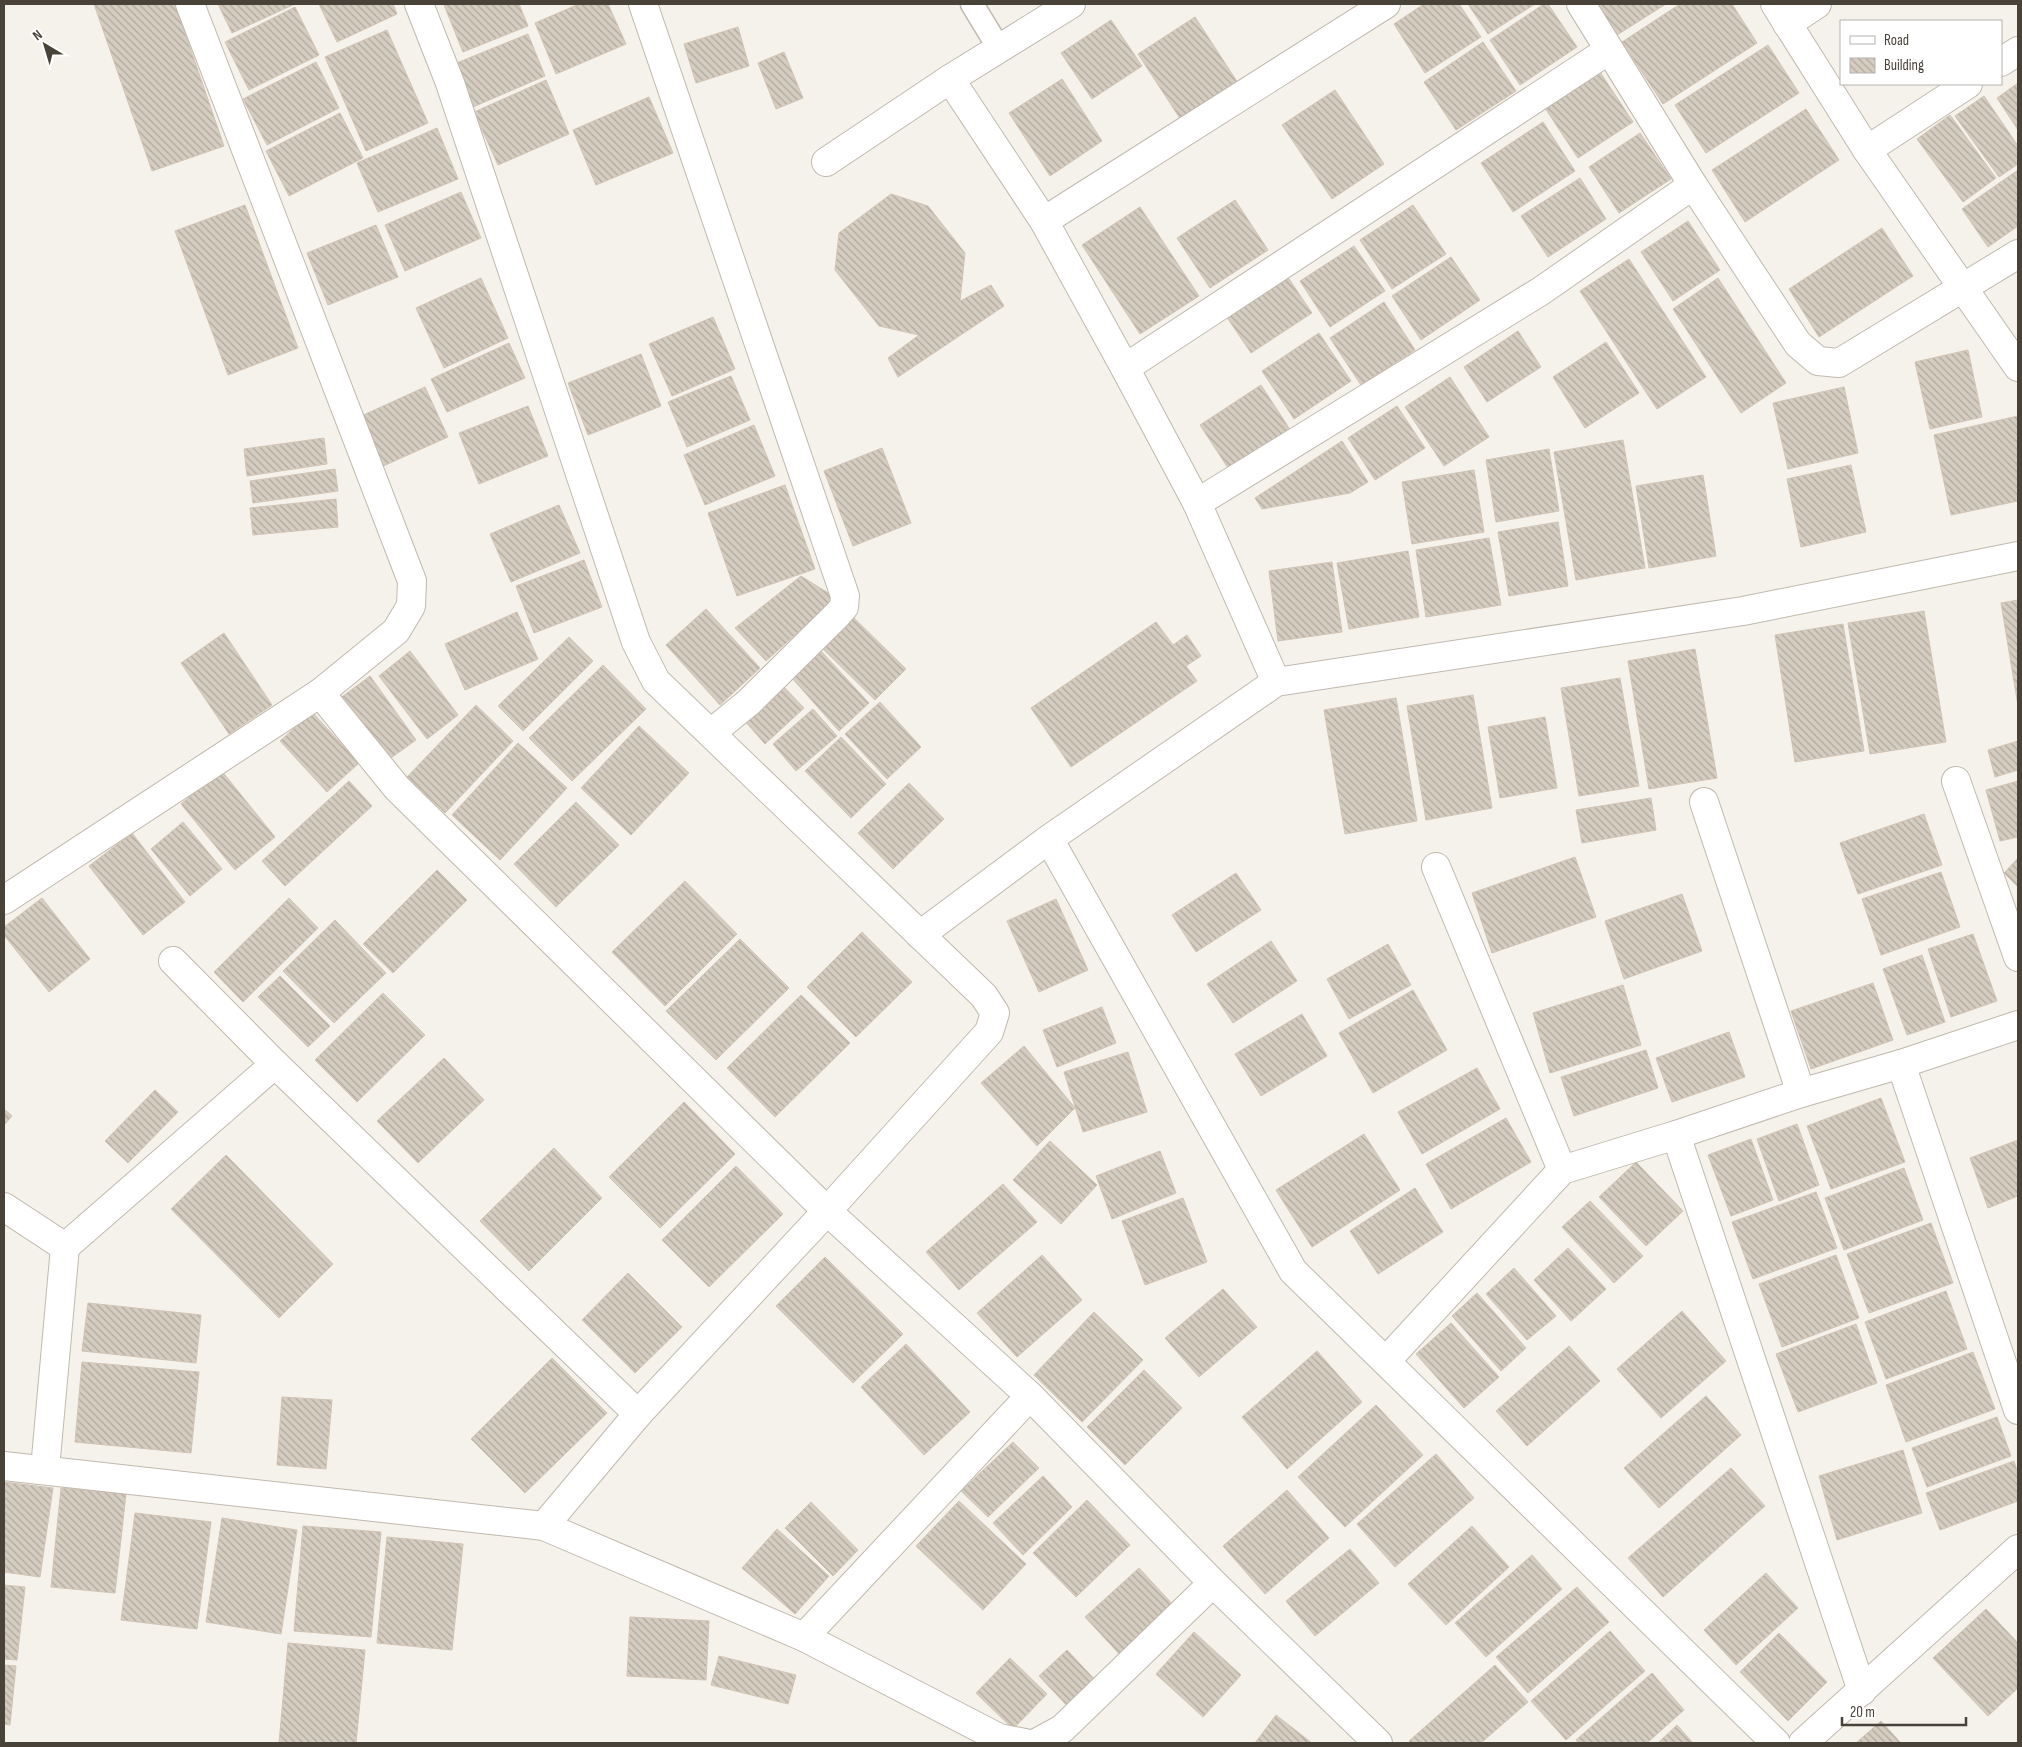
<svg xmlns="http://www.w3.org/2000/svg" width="2022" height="1747" font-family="'Sofia Sans Condensed',sans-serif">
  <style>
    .building { fill: url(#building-back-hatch); stroke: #d1c4b4 }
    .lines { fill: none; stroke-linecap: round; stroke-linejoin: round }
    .lane-casing { stroke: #c0b9ae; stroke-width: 25 }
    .street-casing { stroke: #c0b9ae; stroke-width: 30 }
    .lane { stroke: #fff; stroke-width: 22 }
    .street { stroke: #fff; stroke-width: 28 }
  </style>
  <defs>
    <pattern id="building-back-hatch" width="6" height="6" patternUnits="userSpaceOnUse" patternTransform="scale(1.25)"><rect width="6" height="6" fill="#d6cdc1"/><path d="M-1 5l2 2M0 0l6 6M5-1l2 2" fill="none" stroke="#b0a89e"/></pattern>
  </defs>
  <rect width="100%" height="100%" fill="#f5f1eb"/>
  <g class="building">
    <path d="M94 4H175L224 146 152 171Z"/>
    <path d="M218 4H295L232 33Z"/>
    <path d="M319 4H393L397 14 337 42Z"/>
    <path d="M449 4H519L528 26 463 52 444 5Z"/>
    <path d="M579 4H608L626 44 556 74 535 23Z"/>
    <path d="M1424 4H1459L1481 37 1425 73 1394 24Z"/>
    <path d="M1468 4H1535L1488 34Z"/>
    <path d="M1544 4H1548L1577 47 1520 85 1490 40Z"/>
    <path d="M1596 4H1666L1617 35Z"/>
    <path d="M1680 4H1732L1757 43 1663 104 1622 42Z"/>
    <path d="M295 7 319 55 249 90 225 42Z"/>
    <path d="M1195 17 1238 83 1181 120 1138 54Z"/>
    <path d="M1111 20 1142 66 1092 99 1061 53Z"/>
    <path d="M738 27 749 66 696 83 684 44Z"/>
    <path d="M387 30 428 123 366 151 325 57Z"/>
    <path d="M528 34 545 76 473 107 454 64Z"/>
    <path d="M1483 42 1516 91 1456 130 1424 82Z"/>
    <path d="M1768 45 1799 93 1706 153 1675 105Z"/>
    <path d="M784 52 803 98 776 109 758 63Z"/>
    <path d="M316 62 339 108 267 145 243 99Z"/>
    <path d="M1600 72 1633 122 1578 158 1545 108Z"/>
    <path d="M1062 79 1102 141 1050 176 1009 113Z"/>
    <path d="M546 80 569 134 498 165 474 112Z"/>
    <path d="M2018 83V130L1997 98Z"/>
    <path d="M1335 90 1384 164 1332 199 1282 125Z"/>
    <path d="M1984 96 2018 146V164L1999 177 1955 116Z"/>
    <path d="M649 97 673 153 596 185 573 130Z"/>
    <path d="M1806 109 1839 160 1745 222 1712 170Z"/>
    <path d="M340 113 363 158 289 196 266 151Z"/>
    <path d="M1950 115 1996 178 1963 202 1917 139Z"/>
    <path d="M1543 122 1575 171 1513 212 1481 163Z"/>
    <path d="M437 128 458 179 378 212 357 163Z"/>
    <path d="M1640 133 1671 179 1619 213 1589 167Z"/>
    <path d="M2018 170V226L1988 247 1962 209Z"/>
    <path d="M1580 178 1606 219 1548 257 1521 216Z"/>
    <path d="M461 192 481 238 405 271 385 225Z"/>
    <path d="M891 194 928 206 965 253 960 301 991 285 1004 306 898 377 888 358 919 335 879 326 835 270 839 233Z"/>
    <path d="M1235 200 1268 250 1210 288 1177 238Z"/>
    <path d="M245 205 298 348 228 375 175 231Z"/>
    <path d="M1413 205 1446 254 1392 289 1360 240Z"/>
    <path d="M1140 207 1199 296 1140 334 1082 245Z"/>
    <path d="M1688 221 1720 270 1673 301 1641 252Z"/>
    <path d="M376 225 398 277 328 305 307 253Z"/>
    <path d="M1882 228 1913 276 1819 337 1789 289Z"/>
    <path d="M1354 246 1385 291 1330 327 1300 281Z"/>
    <path d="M1451 257 1480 300 1421 340 1392 296Z"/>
    <path d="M1629 259 1706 377 1657 409 1580 291Z"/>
    <path d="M1285 273 1312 313 1251 353 1224 313Z"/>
    <path d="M481 278 508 338 444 368 416 308Z"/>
    <path d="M1718 278 1786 383 1741 413 1673 309Z"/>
    <path d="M1384 302 1415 350 1361 385 1330 338Z"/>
    <path d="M713 317 735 369 672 396 649 344Z"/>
    <path d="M1518 331 1541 367 1487 402 1464 367Z"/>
    <path d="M1319 333 1351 381 1294 419 1262 371Z"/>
    <path d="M1606 342 1639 393 1585 428 1553 377Z"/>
    <path d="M509 343 525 378 447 412 431 379Z"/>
    <path d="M1968 350 1982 417 1930 429 1915 362Z"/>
    <path d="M641 354 661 406 588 435 568 383Z"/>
    <path d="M731 376 750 420 687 447 668 402Z"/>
    <path d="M1450 377 1489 437 1444 466 1405 407Z"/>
    <path d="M1261 385 1291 431 1230 471 1200 425Z"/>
    <path d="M425 387 448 437 381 467 359 417Z"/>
    <path d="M1844 387 1858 453 1788 469 1773 403Z"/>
    <path d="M528 406 548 456 479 484 459 433Z"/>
    <path d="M1397 406 1425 448 1375 480 1348 438Z"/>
    <path d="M2018 416V501L1951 515 1934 435Z"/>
    <path d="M754 425 775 476 705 505 684 455Z"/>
    <path d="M324 438 327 464 247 476 244 449Z"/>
    <path d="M1623 440 1645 568 1576 580 1554 452Z"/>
    <path d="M1342 441 1368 482 1350 493 1262 509 1255 498Z"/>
    <path d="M882 448 911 523 853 546 824 471Z"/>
    <path d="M1549 449 1559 511 1496 522 1486 460Z"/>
    <path d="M1851 465 1866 532 1801 547 1787 479Z"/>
    <path d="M335 469 338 491 253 503 250 481Z"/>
    <path d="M1474 470 1484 532 1412 544 1402 482Z"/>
    <path d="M1703 475 1716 556 1649 568 1636 486Z"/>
    <path d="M785 485 815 569 737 596 708 513Z"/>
    <path d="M336 499 338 527 253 535 250 508Z"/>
    <path d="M559 505 580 553 511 582 490 534Z"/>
    <path d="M1558 522 1568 586 1509 596 1498 532Z"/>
    <path d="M1489 538 1501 605 1426 617 1416 550Z"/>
    <path d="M1408 551 1419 617 1349 629 1337 563Z"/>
    <path d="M584 560 602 607 534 633 516 586Z"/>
    <path d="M1332 562 1342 632 1278 641 1269 571Z"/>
    <path d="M801 576 836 598 766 661 735 628Z"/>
    <path d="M2018 600V706L2001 603Z"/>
    <path d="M706 609 760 668 720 705 666 645Z"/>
    <path d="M1924 611 1946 742 1870 754 1848 623Z"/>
    <path d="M517 612 538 659 465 690 445 644Z"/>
    <path d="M851 615 906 669 875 700 820 646Z"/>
    <path d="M1156 622 1173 645 1187 635 1201 656 1186 666 1197 681 1071 767 1031 708Z"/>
    <path d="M1843 624 1864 751 1795 762 1775 635Z"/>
    <path d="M224 633 272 705 229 734 181 663Z"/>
    <path d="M569 637 593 661 523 731 498 706Z"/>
    <path d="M1695 649 1717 778 1649 789 1628 661Z"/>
    <path d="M820 650 869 703 839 731 791 677Z"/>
    <path d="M410 651 458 715 427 739 379 676Z"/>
    <path d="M603 665 646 709 572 781 529 738Z"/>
    <path d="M370 676 416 740 384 763 339 699Z"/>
    <path d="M1620 678 1639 786 1579 796 1561 688Z"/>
    <path d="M781 684 804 708 765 744 743 719Z"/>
    <path d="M1473 695 1492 808 1426 820 1407 706Z"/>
    <path d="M1396 698 1417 821 1345 834 1324 710Z"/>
    <path d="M880 702 921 747 887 779 845 734Z"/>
    <path d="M476 705 513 741 445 813 407 777Z"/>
    <path d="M813 709 837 736 796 771 773 744Z"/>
    <path d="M312 712 359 763 327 792 280 741Z"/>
    <path d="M1545 717 1557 788 1500 798 1488 727Z"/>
    <path d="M639 726 689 773 631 835 581 788Z"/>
    <path d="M841 737 886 784 851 818 805 771Z"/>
    <path d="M2018 741V770L1995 777 1988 750Z"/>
    <path d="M518 743 567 788 500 860 452 815Z"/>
    <path d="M221 770 275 837 235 870 181 804Z"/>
    <path d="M349 781 372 806 285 886 262 861Z"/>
    <path d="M2018 781V837L2000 841 1986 790Z"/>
    <path d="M909 783 944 819 893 869 858 833Z"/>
    <path d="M1651 798 1656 830 1582 843 1576 810Z"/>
    <path d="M576 802 619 845 556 907 514 864Z"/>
    <path d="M1924 814 1942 865 1858 894 1840 843Z"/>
    <path d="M183 822 222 869 190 896 151 849Z"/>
    <path d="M132 833 185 902 143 935 89 866Z"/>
    <path d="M1575 857 1596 917 1492 953 1472 893Z"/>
    <path d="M2018 858V887L2004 873Z"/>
    <path d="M437 870 467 900 393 973 363 944Z"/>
    <path d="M1941 872 1960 927 1881 955 1862 899Z"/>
    <path d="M1236 873 1261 910 1196 952 1172 915Z"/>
    <path d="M685 881 737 934 665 1006 612 952Z"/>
    <path d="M1682 894 1702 951 1624 979 1605 921Z"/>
    <path d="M42 898 90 959 49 992 4 935V927Z"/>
    <path d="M289 898 318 928 243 1002 214 972Z"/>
    <path d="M1056 899 1088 970 1039 992 1007 921Z"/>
    <path d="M335 920 386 973 334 1023 283 971Z"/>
    <path d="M862 932 912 982 856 1037 807 987Z"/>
    <path d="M1973 934 1997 1001 1951 1017 1928 949Z"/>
    <path d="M740 939 789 988 716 1060 666 1011Z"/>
    <path d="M1271 941 1297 981 1233 1023 1207 984Z"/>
    <path d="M1388 944 1411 985 1349 1019 1327 979Z"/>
    <path d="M1922 955 1945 1022 1907 1035 1883 969Z"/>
    <path d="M280 976 330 1026 308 1047 258 997Z"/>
    <path d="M1873 983 1893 1040 1811 1069 1791 1011Z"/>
    <path d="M1623 985 1641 1045 1550 1073 1533 1013Z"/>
    <path d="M1413 990 1447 1050 1373 1093 1339 1033Z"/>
    <path d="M383 993 425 1035 357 1102 315 1060Z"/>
    <path d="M801 995 850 1043 775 1117 727 1068Z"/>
    <path d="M1102 1007 1116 1043 1057 1067 1043 1030Z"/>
    <path d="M1302 1014 1327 1056 1261 1096 1235 1054Z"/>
    <path d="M1729 1032 1745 1077 1672 1102 1656 1058Z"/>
    <path d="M1024 1046 1075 1108 1037 1146 981 1083Z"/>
    <path d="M1646 1050 1658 1088 1574 1116 1561 1077Z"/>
    <path d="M1128 1052 1147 1112 1083 1132 1064 1072Z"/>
    <path d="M444 1058 484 1100 418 1163 377 1121Z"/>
    <path d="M1477 1068 1500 1109 1422 1154 1398 1112Z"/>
    <path d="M155 1090 178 1112 128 1163 105 1141Z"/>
    <path d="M1881 1098 1905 1162 1831 1189 1807 1126Z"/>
    <path d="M684 1102 735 1154 660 1228 609 1177Z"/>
    <path d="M4 1109 12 1116 4 1125Z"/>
    <path d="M1506 1118 1531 1162 1451 1209 1426 1164Z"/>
    <path d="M1797 1124 1819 1185 1779 1201 1757 1139Z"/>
    <path d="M1364 1134 1400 1190 1312 1247 1276 1190Z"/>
    <path d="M1751 1139 1773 1200 1731 1216 1708 1155Z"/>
    <path d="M2018 1140V1196L1988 1208 1970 1158Z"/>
    <path d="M1050 1141 1097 1185 1061 1224 1013 1180Z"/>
    <path d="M554 1148 602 1198 529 1271 480 1221Z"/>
    <path d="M1160 1151 1176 1193 1112 1219 1096 1176Z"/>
    <path d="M226 1155 333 1264 279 1318 171 1209Z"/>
    <path d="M1636 1162 1683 1211 1646 1246 1599 1197Z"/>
    <path d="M736 1166 783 1214 709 1287 662 1240Z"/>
    <path d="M1904 1168 1923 1220 1844 1250 1825 1198Z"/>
    <path d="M1003 1184 1037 1222 959 1290 926 1252Z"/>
    <path d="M1415 1188 1443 1232 1378 1274 1350 1231Z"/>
    <path d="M1816 1192 1837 1248 1753 1279 1732 1222Z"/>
    <path d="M1183 1198 1207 1262 1145 1285 1122 1221Z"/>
    <path d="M1590 1201 1643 1256 1614 1283 1562 1227Z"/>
    <path d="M1931 1223 1953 1283 1869 1313 1847 1254Z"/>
    <path d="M1568 1248 1606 1289 1571 1321 1534 1280Z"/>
    <path d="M1042 1255 1082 1300 1017 1357 977 1313Z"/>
    <path d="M1836 1255 1859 1318 1782 1347 1759 1284Z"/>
    <path d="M825 1257 903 1334 853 1383 776 1306Z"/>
    <path d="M1514 1268 1556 1316 1527 1340 1486 1294Z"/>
    <path d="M628 1273 682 1327 635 1373 582 1320Z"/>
    <path d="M1223 1289 1257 1327 1199 1377 1165 1338Z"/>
    <path d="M1946 1291 1967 1349 1886 1379 1865 1322Z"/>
    <path d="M1477 1293 1526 1348 1501 1371 1452 1316Z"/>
    <path d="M88 1303 201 1315 196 1363 82 1351Z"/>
    <path d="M1682 1311 1726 1361 1661 1418 1617 1369Z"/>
    <path d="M1094 1312 1143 1360 1082 1422 1034 1375Z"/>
    <path d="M1451 1323 1499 1377 1464 1408 1416 1354Z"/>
    <path d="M1856 1324 1877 1383 1798 1412 1776 1354Z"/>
    <path d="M906 1344 970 1412 924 1455 861 1387Z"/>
    <path d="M1569 1346 1600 1381 1527 1446 1496 1411Z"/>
    <path d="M1317 1351 1362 1402 1287 1469 1242 1417Z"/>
    <path d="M1973 1352 1995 1409 1906 1442 1886 1385Z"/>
    <path d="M552 1358 607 1413 525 1493 471 1439Z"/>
    <path d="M82 1362 199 1372 191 1453 75 1442Z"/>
    <path d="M1144 1370 1182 1408 1125 1465 1087 1427Z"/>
    <path d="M1706 1396 1741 1435 1659 1508 1624 1468Z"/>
    <path d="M282 1397 332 1400 326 1469 277 1465Z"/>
    <path d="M1376 1405 1423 1455 1345 1527 1298 1477Z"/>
    <path d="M1997 1417 2011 1456 1927 1487 1912 1448Z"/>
    <path d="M1013 1442 1039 1468 988 1517 961 1491Z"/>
    <path d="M1903 1450 1922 1513 1837 1540 1819 1476Z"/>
    <path d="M1436 1454 1474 1498 1395 1567 1357 1524Z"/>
    <path d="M2014 1461 2018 1473V1501L1940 1530 1926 1493Z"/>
    <path d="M1731 1468 1765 1506 1663 1597 1628 1558Z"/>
    <path d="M1043 1476 1072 1507 1023 1555 993 1523Z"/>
    <path d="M4 1482 53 1488 40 1577 4 1572Z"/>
    <path d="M61 1488 126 1494 115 1593 51 1587Z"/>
    <path d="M1287 1490 1329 1538 1265 1594 1223 1546Z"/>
    <path d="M1087 1500 1130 1545 1076 1597 1033 1553Z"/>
    <path d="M959 1501 1026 1564 983 1610 916 1546Z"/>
    <path d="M811 1502 858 1550 833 1576 785 1528Z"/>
    <path d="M135 1513 211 1522 197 1629 121 1620Z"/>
    <path d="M222 1518 297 1530 281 1634 206 1622Z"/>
    <path d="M303 1526 381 1532 371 1637 294 1631Z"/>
    <path d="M1472 1526 1509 1567 1446 1625 1408 1584Z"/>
    <path d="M777 1529 829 1576 795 1614 742 1568Z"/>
    <path d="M387 1537 463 1544 452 1650 377 1643Z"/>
    <path d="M1350 1549 1379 1583 1315 1636 1286 1601Z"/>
    <path d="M1532 1555 1562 1589 1486 1657 1455 1623Z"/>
    <path d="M1139 1568 1176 1608 1122 1657 1085 1617Z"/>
    <path d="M1766 1573 1798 1608 1736 1665 1704 1630Z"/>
    <path d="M4 1585 25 1587 17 1660 4 1659Z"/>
    <path d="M1577 1587 1609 1622 1528 1693 1496 1657Z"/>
    <path d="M1986 1609 2018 1643V1688L1988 1716 1933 1658Z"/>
    <path d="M630 1617 709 1621 706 1680 627 1676Z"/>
    <path d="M1610 1631 1645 1671 1566 1740 1531 1701Z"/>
    <path d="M1194 1632 1241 1675 1203 1717 1156 1674Z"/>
    <path d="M1779 1633 1827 1682 1788 1721 1740 1672Z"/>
    <path d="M288 1643 365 1650 356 1743H279Z"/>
    <path d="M1067 1650 1100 1685 1072 1711 1039 1676Z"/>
    <path d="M719 1656 796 1675 788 1704 711 1685Z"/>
    <path d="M1010 1658 1047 1694 1013 1729 976 1693Z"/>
    <path d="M4 1665 16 1666 10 1725 4 1724Z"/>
    <path d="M1495 1665 1528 1702 1481 1743H1411L1409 1741Z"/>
    <path d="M1652 1673 1684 1710 1647 1743H1579L1576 1740Z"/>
    <path d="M1276 1715 1312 1743H1255Z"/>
    <path d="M1881 1721 1901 1743H1856Z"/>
    <path d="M1677 1725 1693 1743H1658Z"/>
  </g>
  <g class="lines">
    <defs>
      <path id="lane" d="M972 4 1000 50"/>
      <g id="street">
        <path d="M190 4 412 581 411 606 396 631 320 693 397 788 827 1211 1030 1396 1213 1583 1378 1743"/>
        <path d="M419 4 450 83 636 642 656 681 984 996 995 1013 989 1032 827 1211 638 1414 544 1526"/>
        <path d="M643 4 845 596 844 607 837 615 749 702 711 733"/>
        <path d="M1581 4 1693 185 1798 344 1818 361 1839 363 2018 254"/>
        <path d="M1775 4 1867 150 2018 367"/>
        <path d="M1787 24 1817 4"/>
        <path d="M2001 62 2018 51"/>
        <path d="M950 79 1044 221 1125 368 1197 503 1276 682"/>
        <path d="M1867 150 1968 84"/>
        <path d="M826 162 950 79 1071 4"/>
        <path d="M1044 221 1386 4"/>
        <path d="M1125 368 1609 50"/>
        <path d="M1197 503 1541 291 1693 185"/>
        <path d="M1956 781 2018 957"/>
        <path d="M1704 802 1801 1093"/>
        <path d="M1049 839 1293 1271 1776 1743"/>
        <path d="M1436 867 1562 1170"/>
        <path d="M4 900 320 693"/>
        <path d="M920 935 1049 839 1276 682 1743 611 2018 556"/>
        <path d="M173 961 275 1064"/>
        <path d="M1901 1064 2018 1410"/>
        <path d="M1676 1135 1862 1691"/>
        <path d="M4 1207 65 1247"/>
        <path d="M1386 1361 1562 1170 1676 1135 1801 1093 1901 1064 2018 1025"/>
        <path d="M4 1466 544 1526 804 1637 999 1738 1025 1743"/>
        <path d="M45 1469 65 1247 275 1064 638 1414"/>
        <path d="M804 1637 1030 1396"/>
        <path d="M1036 1743 1062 1729 1213 1583"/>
        <path d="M1803 1743 2018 1549"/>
      </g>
    </defs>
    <use href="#lane" class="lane-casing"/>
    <use href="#street" class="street-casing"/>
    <use href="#lane" class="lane"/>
    <use href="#street" class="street"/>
  </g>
  <rect width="2022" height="1747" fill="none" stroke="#494239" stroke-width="10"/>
  <rect x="1840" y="20" width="162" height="65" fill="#ffffff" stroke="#b6b3b0"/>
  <rect x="1850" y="36" width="25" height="8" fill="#ffffff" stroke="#b6b3b0"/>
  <text x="1884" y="45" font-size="15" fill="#494239">Road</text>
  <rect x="1850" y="58" width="25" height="15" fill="url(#building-back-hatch)" stroke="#b6b3b0"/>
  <text x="1884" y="70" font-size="15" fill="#494239">Building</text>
  <g transform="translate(45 45) rotate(322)" stroke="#ffffff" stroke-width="4" paint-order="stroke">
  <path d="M0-4L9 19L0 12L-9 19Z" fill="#494239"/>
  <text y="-8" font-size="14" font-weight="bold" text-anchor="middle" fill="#494239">N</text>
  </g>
  <path d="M1842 1717v8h124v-8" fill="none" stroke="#494239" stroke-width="2.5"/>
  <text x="1850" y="1717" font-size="15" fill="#494239" stroke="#ffffff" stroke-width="4" paint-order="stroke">20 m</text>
</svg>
